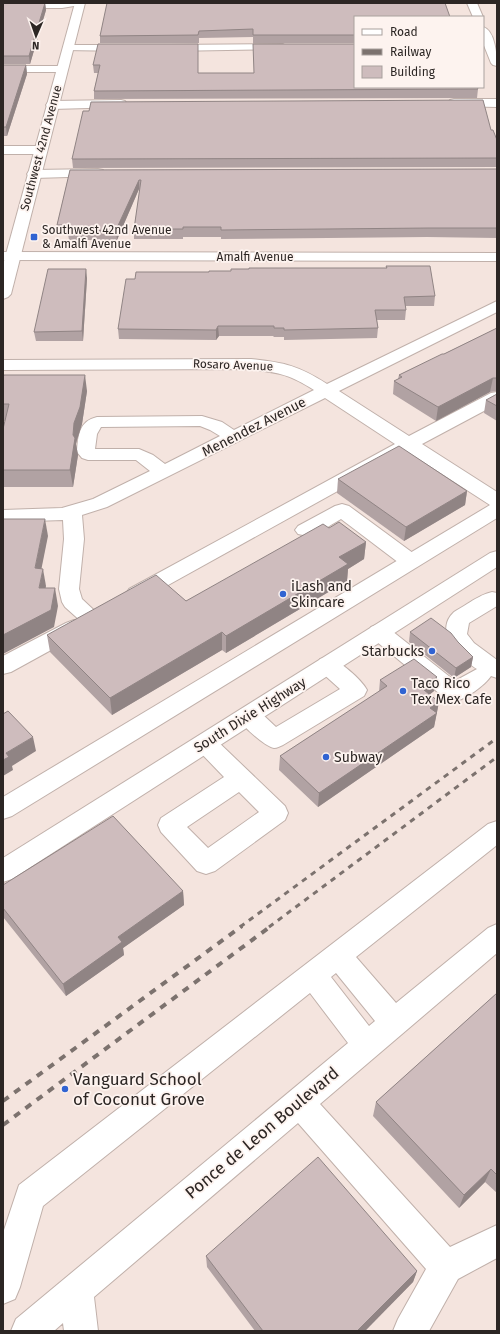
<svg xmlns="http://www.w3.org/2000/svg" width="500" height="1334" font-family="'Fira Sans',sans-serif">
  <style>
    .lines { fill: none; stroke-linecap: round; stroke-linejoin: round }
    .minor-casing { stroke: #c0b0aa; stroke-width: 2 }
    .major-casing { stroke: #c0b0aa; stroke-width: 2 }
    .highway-casing { stroke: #c0b0aa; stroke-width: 2 }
    .minor { fill: #fff; fill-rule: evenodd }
    .major { fill: #fff; fill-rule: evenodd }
    .highway { fill: #fff; fill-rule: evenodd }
    .rail-far1 { stroke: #7c726e; stroke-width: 3; stroke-dasharray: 5.5 5.5; stroke-linecap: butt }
    .rail { stroke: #7c726e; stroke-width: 4; stroke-dasharray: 7 7; stroke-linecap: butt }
    .wall { fill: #b1a2a3 }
    .shaded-wall { fill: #908484 }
    .building { fill: #cebcbd; stroke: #908484 }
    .poi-dot { fill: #3063d2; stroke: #fdf3ef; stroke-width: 1.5 }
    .labels { text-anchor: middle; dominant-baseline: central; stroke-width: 3.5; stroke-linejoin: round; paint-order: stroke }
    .far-street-label { font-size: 12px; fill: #2c2624; stroke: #fdf3ef }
    .far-poi-label { font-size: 12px; fill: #2c2624; stroke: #fdf3ef; text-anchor: start }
    .street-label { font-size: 14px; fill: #2c2624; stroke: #fdf3ef }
    .poi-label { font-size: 14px; fill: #2c2624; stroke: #fdf3ef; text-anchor: start }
    .near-poi-label { font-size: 17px; fill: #2c2624; stroke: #fdf3ef; text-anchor: start }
    .near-street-label { font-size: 17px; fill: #2c2624; stroke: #fdf3ef }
  </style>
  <rect width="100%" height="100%" fill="#f4e4de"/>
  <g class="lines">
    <defs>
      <g id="minor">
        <path d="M3 3H81L80 5 62 8H3Z"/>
        <path d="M467 3H477L483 17H473Z"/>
        <path d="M483 27C495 30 497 56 497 66L493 65 491 63 483 43Z"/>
        <path d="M283 44 288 47 287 49 169 51 164 48 169 45Z"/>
        <path d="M68 45H127L132 48 127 51 64 50 63 48Z"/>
        <path d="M3 66H62L66 67 68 69 66 71 62 72H3Z"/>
        <path d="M454 99H497V107L450 106 448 103 450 100Z"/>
        <path d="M121 100 125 101 127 104 125 107 52 109 48 108 46 105 48 102 52 101Z"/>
        <path d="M3 146H40L45 147 46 150 45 153 40 154H3Z"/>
        <path d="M98 169 103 170 105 173 103 176 34 178 29 177 27 174 29 171 34 170Z"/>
        <path d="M3 252 497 253V261L3 260Z"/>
        <path d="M497 301V312L339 391 409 436 491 393 497 392V404L422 444 497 492V507L490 505 408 452 143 599 136 601 129 599 126 594 129 589 395 444 325 398 107 507 82 515 84 539 79 589 82 599 98 614 102 619 98 624 91 626 84 624 65 607 62 602 59 589 64 539 63 520 3 522V510L62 508 93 499 150 471 136 460H88L82 458 77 452C78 436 79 421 97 417L202 416 222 422 234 430 314 390C289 374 280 373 251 369L3 370V360L251 359C285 363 297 365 327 384ZM200 426 210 430 220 436 165 464 153 455 139 449H95L97 434 101 427Z"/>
        <path d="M342 504 349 506 417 556 420 561 417 566 410 568 403 566 341 519C328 526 313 539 298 534L295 530 298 526 335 506Z"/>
        <path d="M492 592 497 593V606L469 623 467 634 474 643 497 660V678L491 676C486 684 465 700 455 701 452 701 449 700 446 699L371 637 368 632 371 627 379 624 387 627 455 681 477 669C460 658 433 632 454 612 458 609 463 607 467 604 475 599 483 594 492 592Z"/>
        <path d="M74 620 82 623 85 628 82 633 11 672 3 674V656L66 623Z"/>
        <path d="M328 657C340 661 361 679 367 690L364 696 283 745C280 746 277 748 274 748 264 746 241 725 237 716L240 710C256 705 265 717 276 727L340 689 320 671 317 665 320 659Z"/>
        <path d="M205 734 213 737 285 806 288 813 285 820 215 871 206 874 197 871 161 832 158 825 161 818 224 777 197 749 193 743 197 737ZM239 792 259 812 208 848 187 827Z"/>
        <path d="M497 821V845L356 957 396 1003 488 928 497 924V953L320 1104 450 1247 497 1225V1258L458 1279 429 1331H393L398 1319 426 1269 298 1123 94 1297 98 1331H64L63 1323 54 1331H11L16 1319 348 1043 310 993 43 1206 20 1287 15 1299 3 1304V1233L19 1185 488 824ZM336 973 375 1021 369 1026 331 977Z"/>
      </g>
      <path id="major" d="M75 3H85L11 294 8 297 3 299V265Z"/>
      <g id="highway">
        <path d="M497 503V518L12 816 3 819V797L490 505Z"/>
        <path d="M497 551V567L12 879 3 882V858L490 553Z"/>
      </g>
    </defs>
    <use href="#minor" class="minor-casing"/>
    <use href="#major" class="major-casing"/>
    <use href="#highway" class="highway-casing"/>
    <use href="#minor" class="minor"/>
    <use href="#major" class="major"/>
    <use href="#highway" class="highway"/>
    <g class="rail-far1">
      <path d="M240 927 497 738"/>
      <path d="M269 927 497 757"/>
    </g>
    <g class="rail">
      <path d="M3 1101 242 926"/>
      <path d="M3 1125 271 926"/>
    </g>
  </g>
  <g class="wall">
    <path d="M3 3H45L46 10 30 64H3Z"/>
    <path d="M355 17V43H253V37L199 38V43H100V36Z"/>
    <path d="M198 52V73H254L478 89 477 98 94 99V91L98 73H94L93 65Z"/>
    <path d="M3 65H26L27 74 7 136H4L3 139Z"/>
    <path d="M491 130 497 140V167L73 168 72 159Z"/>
    <path d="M497 169V238L427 237 221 239V237H183V239H134V229L140 189H139L117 240H69L68 234H58L57 225 70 170Z"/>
    <path d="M386 266 435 296 434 306H405L406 310 405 320H377L378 328 377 338 284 340V337H273L274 336H219L216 340 119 339 118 329 135 279 209 272 231 271 386 268Z"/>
    <path d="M87 278 83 341H36L34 332Z"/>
    <path d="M497 328V391L490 392 436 421 393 394 394 381 398 379 399 375 444 354Z"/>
    <path d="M3 377 87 391 82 424 77 440 76 444 78 455 73 487H3V429L5 421H3Z"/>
    <path d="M497 394V421L484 413 486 400Z"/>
    <path d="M338 479 467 491 465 505 404 541 337 493Z"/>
    <path d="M329 528 366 542 364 559 348 569 347 581 226 653 222 650 112 715 50 652 47 635 186 601Z"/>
    <path d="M410 632 458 642 473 657 471 667 454 678 409 642Z"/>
    <path d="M380 680 434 691 430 694 439 702 434 727 318 807 279 770 280 756 379 692Z"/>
    <path d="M3 885 183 891 184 905 123 948 124 955 66 996 3 917Z"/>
    <path d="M497 993V1193L485 1182 459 1208 373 1116 376 1102Z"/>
    <path d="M206 1256 417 1271 413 1282 365 1331H255L207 1267Z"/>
  </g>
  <g class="shaded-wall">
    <path d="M45 3 46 10 30 64 29 56Z"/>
    <path d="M26 65 27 74 7 136 6 127Z"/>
    <path d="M139 180V189L117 240 116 230Z"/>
    <path d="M86 269 87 278 83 341 82 331Z"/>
    <path d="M218 326 219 336 216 340V330Z"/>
    <path d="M85 375 87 391 82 424 77 440 76 444 78 455 73 487 70 470 74 423Z"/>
    <path d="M493 378 490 392 436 421 438 407Z"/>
    <path d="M467 491 465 505 404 541 406 527Z"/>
    <path d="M45 519 48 536 38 586 35 568Z"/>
    <path d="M366 542 364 559 348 569 347 581 226 653V636L339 557Z"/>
    <path d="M43 569 46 586 43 605 39 588Z"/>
    <path d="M55 588 58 606 54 627 3 654V635Z"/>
    <path d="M222 632V650L112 715 110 698Z"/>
    <path d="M473 657 471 667 454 678 456 668Z"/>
    <path d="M437 677 434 691 429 695 424 690 428 683Z"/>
    <path d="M439 702 434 727 318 807 319 793 430 708Z"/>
    <path d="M33 737 36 751 12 766 13 770 3 776V760L6 753Z"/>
    <path d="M183 891 184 905 123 948 124 955 66 996 63 984 118 937Z"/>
    <path d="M491 1169 485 1182 459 1208 464 1195Z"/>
    <path d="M417 1271 413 1282 365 1331H357Z"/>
  </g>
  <g class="building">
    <path d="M3 3H45L29 56H3Z"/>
    <path d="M107 3H445L450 17H355V35H253V29L199 31 198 35 100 36Z"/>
    <path d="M98 44H198V73H254L253 44H355V87H477L478 89 94 91 100 65H93Z"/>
    <path d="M3 65H26L6 127H3Z"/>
    <path d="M483 100 491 130H493L497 140V158L72 159 83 111H89L91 102Z"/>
    <path d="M497 169V228H429L221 230V227H183V229H134L141 180H139L116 230 68 231 69 225H57L70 170Z"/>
    <path d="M386 266H430L435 296 404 297 406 310H375L378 328 284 330V328H274V326H218L216 330 118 329 126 279H135L136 272H209V271H231V269H249V268H387Z"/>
    <path d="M48 269H86L82 331 34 332Z"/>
    <path d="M497 328V378H493L438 407 394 381 402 377 399 375 442 354H444Z"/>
    <path d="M4 375H85L80 407 74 423 73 435 75 438 70 470H3V429L9 404H3V377Z"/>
    <path d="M497 394V406L486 400Z"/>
    <path d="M399 446 467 491 406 527 338 479Z"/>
    <path d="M3 519H45L35 568 43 569 39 588H55L51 610 3 635Z"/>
    <path d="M339 522 366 542 339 557 348 564 226 636 222 632 110 698 47 635 156 575 186 601 323 524 329 528Z"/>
    <path d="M431 618 451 633 458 642 473 657 456 668 410 632Z"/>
    <path d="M414 659 437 677 428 683 431 685 424 690 439 702 430 708 437 713 319 793 280 756 387 686 380 680Z"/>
    <path d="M8 711 33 737 6 753 9 757 3 760V714Z"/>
    <path d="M113 816 183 891 118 937 122 942 63 984 3 908V885Z"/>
    <path d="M497 993V1175L491 1169 464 1195 376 1102Z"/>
    <path d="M318 1157 417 1271 357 1331H263L206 1256Z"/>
  </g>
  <g class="poi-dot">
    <rect x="30" y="233" width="8" height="8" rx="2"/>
    <circle cx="283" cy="594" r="4"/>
    <circle cx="432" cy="651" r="4"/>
    <circle cx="403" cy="691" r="4"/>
    <circle cx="326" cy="757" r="4"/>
    <circle cx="65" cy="1089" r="4"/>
  </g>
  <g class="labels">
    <g class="far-street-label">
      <text transform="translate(41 148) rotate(-75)">Southwest 42nd Avenue</text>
      <text x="255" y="257">Amalfi Avenue</text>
      <text transform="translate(233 365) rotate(2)">Rosaro Avenue</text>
    </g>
    <g class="far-poi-label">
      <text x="42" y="230">Southwest 42nd Avenue<tspan x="42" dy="14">&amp; Amalfi Avenue</tspan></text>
    </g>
    <g class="street-label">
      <text transform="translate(254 427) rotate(-27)">Menendez Avenue</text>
      <text transform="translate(250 715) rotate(-32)">South Dixie Highway</text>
    </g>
    <g class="poi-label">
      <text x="291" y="586">iLash and<tspan x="291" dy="16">Skincare</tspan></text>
      <text x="424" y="651" text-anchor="end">Starbucks</text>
      <text x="411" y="683">Taco Rico<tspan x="411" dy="16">Tex Mex Cafe</tspan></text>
      <text x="334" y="757">Subway</text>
    </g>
    <g class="near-poi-label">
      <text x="73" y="1079">Vanguard School<tspan x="73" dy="20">of Coconut Grove</tspan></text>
    </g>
    <g class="near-street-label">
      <text transform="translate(262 1133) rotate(-40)">Ponce de Leon Boulevard</text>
    </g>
  </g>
  <rect width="500" height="1334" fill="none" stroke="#2c2624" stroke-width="8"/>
  <rect x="354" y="16" width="130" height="72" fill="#fdf3ef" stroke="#a9a19e"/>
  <rect x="362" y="29" width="20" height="6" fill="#ffffff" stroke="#a9a19e"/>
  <text x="390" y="36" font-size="12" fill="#2c2624">Road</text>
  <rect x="362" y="49" width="20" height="6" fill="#7c726e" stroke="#a9a19e"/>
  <text x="390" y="56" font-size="12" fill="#2c2624">Railway</text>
  <rect x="362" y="66" width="20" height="12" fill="#cebcbd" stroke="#a9a19e"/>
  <text x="390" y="76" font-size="12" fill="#2c2624">Building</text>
  <g transform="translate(36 36) rotate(182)" stroke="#fdf3ef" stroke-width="3" paint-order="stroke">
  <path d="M0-3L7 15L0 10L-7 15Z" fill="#2c2624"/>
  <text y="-6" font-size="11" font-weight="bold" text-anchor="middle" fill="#2c2624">N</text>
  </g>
</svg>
